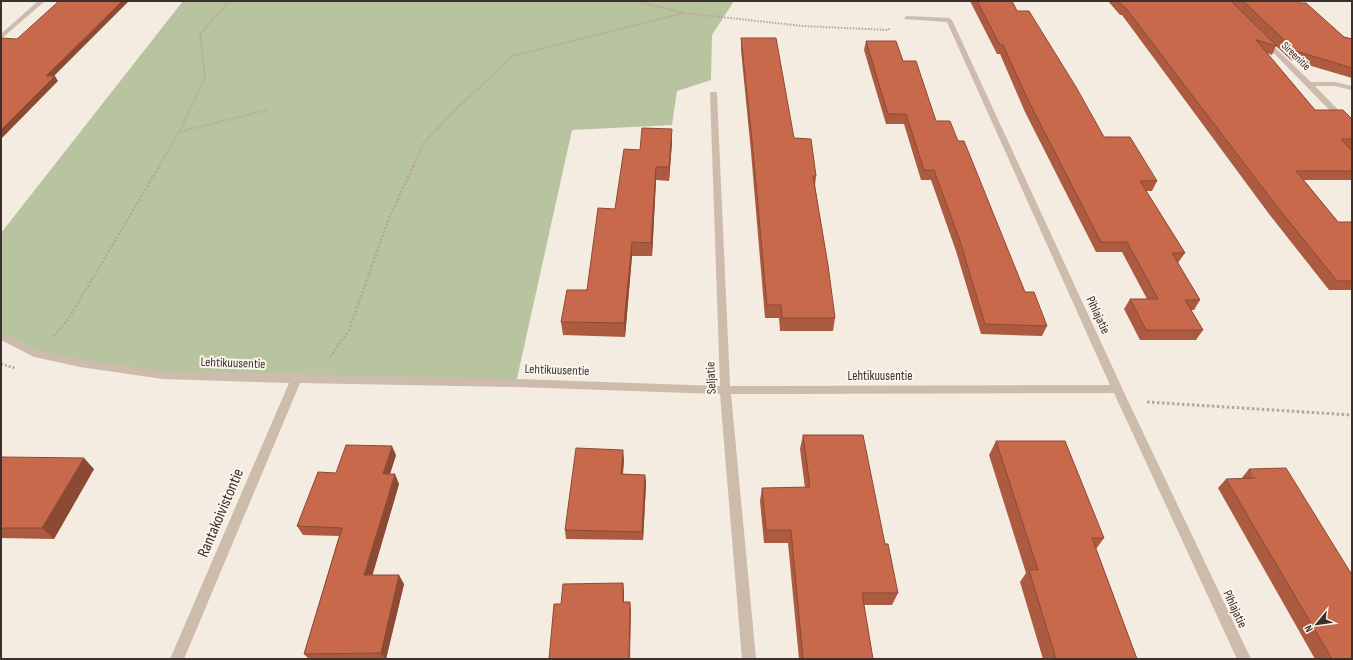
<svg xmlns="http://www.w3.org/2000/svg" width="1353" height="660" font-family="'Sofia Sans Condensed',sans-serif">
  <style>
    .green { fill: #b8c4a0 }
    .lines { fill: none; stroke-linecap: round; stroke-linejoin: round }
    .path-far2 { stroke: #b9a596; stroke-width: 2; stroke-dasharray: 1.5 1.5; stroke-linecap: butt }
    .path-far1 { stroke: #b9a596; stroke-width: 2.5; stroke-dasharray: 2 2; stroke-linecap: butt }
    .path { stroke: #b9a596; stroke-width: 3; stroke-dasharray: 2.5 2.5; stroke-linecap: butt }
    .minor { fill: #cdbbac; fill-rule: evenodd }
    .wall { fill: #ac5a40 }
    .shaded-wall { fill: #8c4a34 }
    .building { fill: #c8694b; stroke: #8c4a34 }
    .labels { text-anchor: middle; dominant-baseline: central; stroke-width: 4; stroke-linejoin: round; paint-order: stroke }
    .far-street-label { font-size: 11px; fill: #3b302b; stroke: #fbf5ee }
    .street-label { font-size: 13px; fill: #3b302b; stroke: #fbf5ee }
    .near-street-label { font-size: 16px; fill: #3b302b; stroke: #fbf5ee }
  </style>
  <rect width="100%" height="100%" fill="#f4ebe1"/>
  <path class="green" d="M183 1H734L712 35 711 80 677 91 672 125 572 130 516 383 163 375 38 354 1 336V233Z"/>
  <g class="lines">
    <g class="path-far2">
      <path d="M636 1 684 13 803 26 888 30 890 28"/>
      <path d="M179 132 267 110"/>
      <path d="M159 166 179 132 205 78 200 34 229 1"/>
      <path d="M413 166 424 143 455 110 513 56 684 13"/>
    </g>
    <g class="path-far1">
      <path d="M54 336 69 318 160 165"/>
      <path d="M330 357 349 330 389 218 414 165"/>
      <path d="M1 364 15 368"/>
    </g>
    <path class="path" d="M1147 402 1352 415"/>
    <g class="minor">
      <path d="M38 1H45L1 39V34Z"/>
      <path d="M907 16 949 18 952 20 1129 403 1251 659H1237L1114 393 731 394 756 659H742L720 394 516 387 300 383 184 659H170L289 383 163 379 80 367 34 357 1 340V332L40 351 80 359 163 371 516 379 720 386 710 92H716L717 94 730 386 1110 385 947 22 905 19 904 18Z"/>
      <path d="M1263 40H1267L1311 82H1335L1352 86V90L1335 86H1315L1352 124V130H1349L1263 42Z"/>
    </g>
  </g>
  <g class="wall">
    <path d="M970 1H1012L1017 11 1104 137 1157 181 1152 191H1146L1185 253 1178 263 1200 300 1194 310H1191L1203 330 1196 340H1140L1124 309 1130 299H1147L1122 252H1096L1025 112 1000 54H997Z"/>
    <path d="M1108 1H1297L1344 37 1352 39V78L1291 60 1276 46 1272 55 1267 53 1315 110 1350 118 1352 116V149H1350L1352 151V180H1304L1338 222H1352V290H1329L1269 214 1122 15H1120Z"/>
    <path d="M741 38 794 138 816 176 815 186 835 318 833 331H780L779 318H765L751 152 741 50Z"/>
    <path d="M866 41 903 61 936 121 958 141 1025 292 1047 326 1042 336 981 334 956 251 931 180H921L904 124H886L864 50Z"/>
    <path d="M672 142 669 181 656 180 652 256H632L625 337 563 335 561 322 587 290 615 209 640 150Z"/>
    <path d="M803 435 885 544 898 593 892 605H864L873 659H799L788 543H764L760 501 762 488H805L800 449Z"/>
    <path d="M996 441 1104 538 1096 549 1137 659H1043L1020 582 1026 573 989 455Z"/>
    <path d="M396 455 390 474 399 484 372 575 404 584 386 659H309L304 654 339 536 303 535 297 526 336 473Z"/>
    <path d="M1 457 94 469 54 539 1 538Z"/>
    <path d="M624 459 623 474 645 475 646 484 643 540 566 539 565 530Z"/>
    <path d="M1249 469 1352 659H1315L1218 488 1226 479H1241Z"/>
  </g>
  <g class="shaded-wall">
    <path d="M122 1H129L49 81 46 76Z"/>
    <path d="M55 76 58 81 1 139V130Z"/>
    <path d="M672 129V142L669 181V167Z"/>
    <path d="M656 167V180L652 256 651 243Z"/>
    <path d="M632 242V256L625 337 624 323Z"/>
    <path d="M392 446 396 455 387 483 383 474Z"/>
    <path d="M623 450 624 459 622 483 621 474Z"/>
    <path d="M84 458 94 469 54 539 42 528Z"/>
    <path d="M395 474 399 484 370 584 364 575Z"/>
    <path d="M645 475 646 484 643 540 642 532Z"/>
    <path d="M399 575 404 584 386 659H385L381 653Z"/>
    <path d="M623 583 624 592V611L623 602Z"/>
    <path d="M630 602 631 611 630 659H629Z"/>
  </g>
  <g class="building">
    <path d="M59 1H122L46 76H55L1 130V38L17 39Z"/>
    <path d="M977 1H1012L1017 11H1029L1076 87 1104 137H1130L1157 181H1140L1185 253H1172L1200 300H1185L1203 330H1146L1130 299H1158L1127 242H1101L1029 102 1003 45H1000Z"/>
    <path d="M1119 1H1231L1277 46 1256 40 1315 110H1343L1352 119V139H1341L1352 151V171H1296L1338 222H1352V281H1337L1275 204 1125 7H1123Z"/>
    <path d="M1243 1H1297L1300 3H1306L1344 37 1352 39V68L1296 51Z"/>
    <path d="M741 38H776L794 138 811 139 816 176H813L828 265 835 318H782L781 305H767L752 140Z"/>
    <path d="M866 41H896L903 61H916L936 121H950L958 141H964L1025 292H1034L1047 326 985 324 960 241 934 170H924L906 114H888Z"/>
    <path d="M642 128 672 129 669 167H656L651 243 632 242 624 323 561 322 567 290H587L598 208 615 209 624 149 640 150Z"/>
    <path d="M803 435H863L885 544H888L898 593H862L873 659H803L791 530H766L762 488 810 487Z"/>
    <path d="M996 441H1065L1104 538H1092L1137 659H1056L1029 570H1038Z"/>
    <path d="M346 445 392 446 383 474H395L364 575H399L381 653 304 654 342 528 297 526 318 472 336 473Z"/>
    <path d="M576 448 623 450 621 474 645 475 642 532 565 530Z"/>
    <path d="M1 457 84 458 42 528H1Z"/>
    <path d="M1286 468 1352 575V659H1332L1226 479 1255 478 1249 469Z"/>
    <path d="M623 583V602H630L629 659H549L554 604H561L563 584Z"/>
  </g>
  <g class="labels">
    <g class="far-street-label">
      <text transform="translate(1296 56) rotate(44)">Sireenitie</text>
    </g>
    <g class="street-label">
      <text transform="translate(1098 315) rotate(65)">Pihlajatie</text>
      <text transform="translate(233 363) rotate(2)">Lehtikuusentie</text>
      <text transform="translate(557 370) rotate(2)">Lehtikuusentie</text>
      <text x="880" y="376">Lehtikuusentie</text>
      <text transform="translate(711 378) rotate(-93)">Seljatie</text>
      <text transform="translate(1235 609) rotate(65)">Pihlajatie</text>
    </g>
    <g class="near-street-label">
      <text transform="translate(221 513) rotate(-67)">Rantakoivistontie</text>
    </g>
  </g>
  <rect width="1353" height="660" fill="none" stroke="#3b302b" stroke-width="4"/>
  <g transform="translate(1317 624) rotate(241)" stroke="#fbf5ee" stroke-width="3" paint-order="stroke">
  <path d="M0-3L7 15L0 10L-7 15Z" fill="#3b302b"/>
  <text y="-6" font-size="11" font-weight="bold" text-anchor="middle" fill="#3b302b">N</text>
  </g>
</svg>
